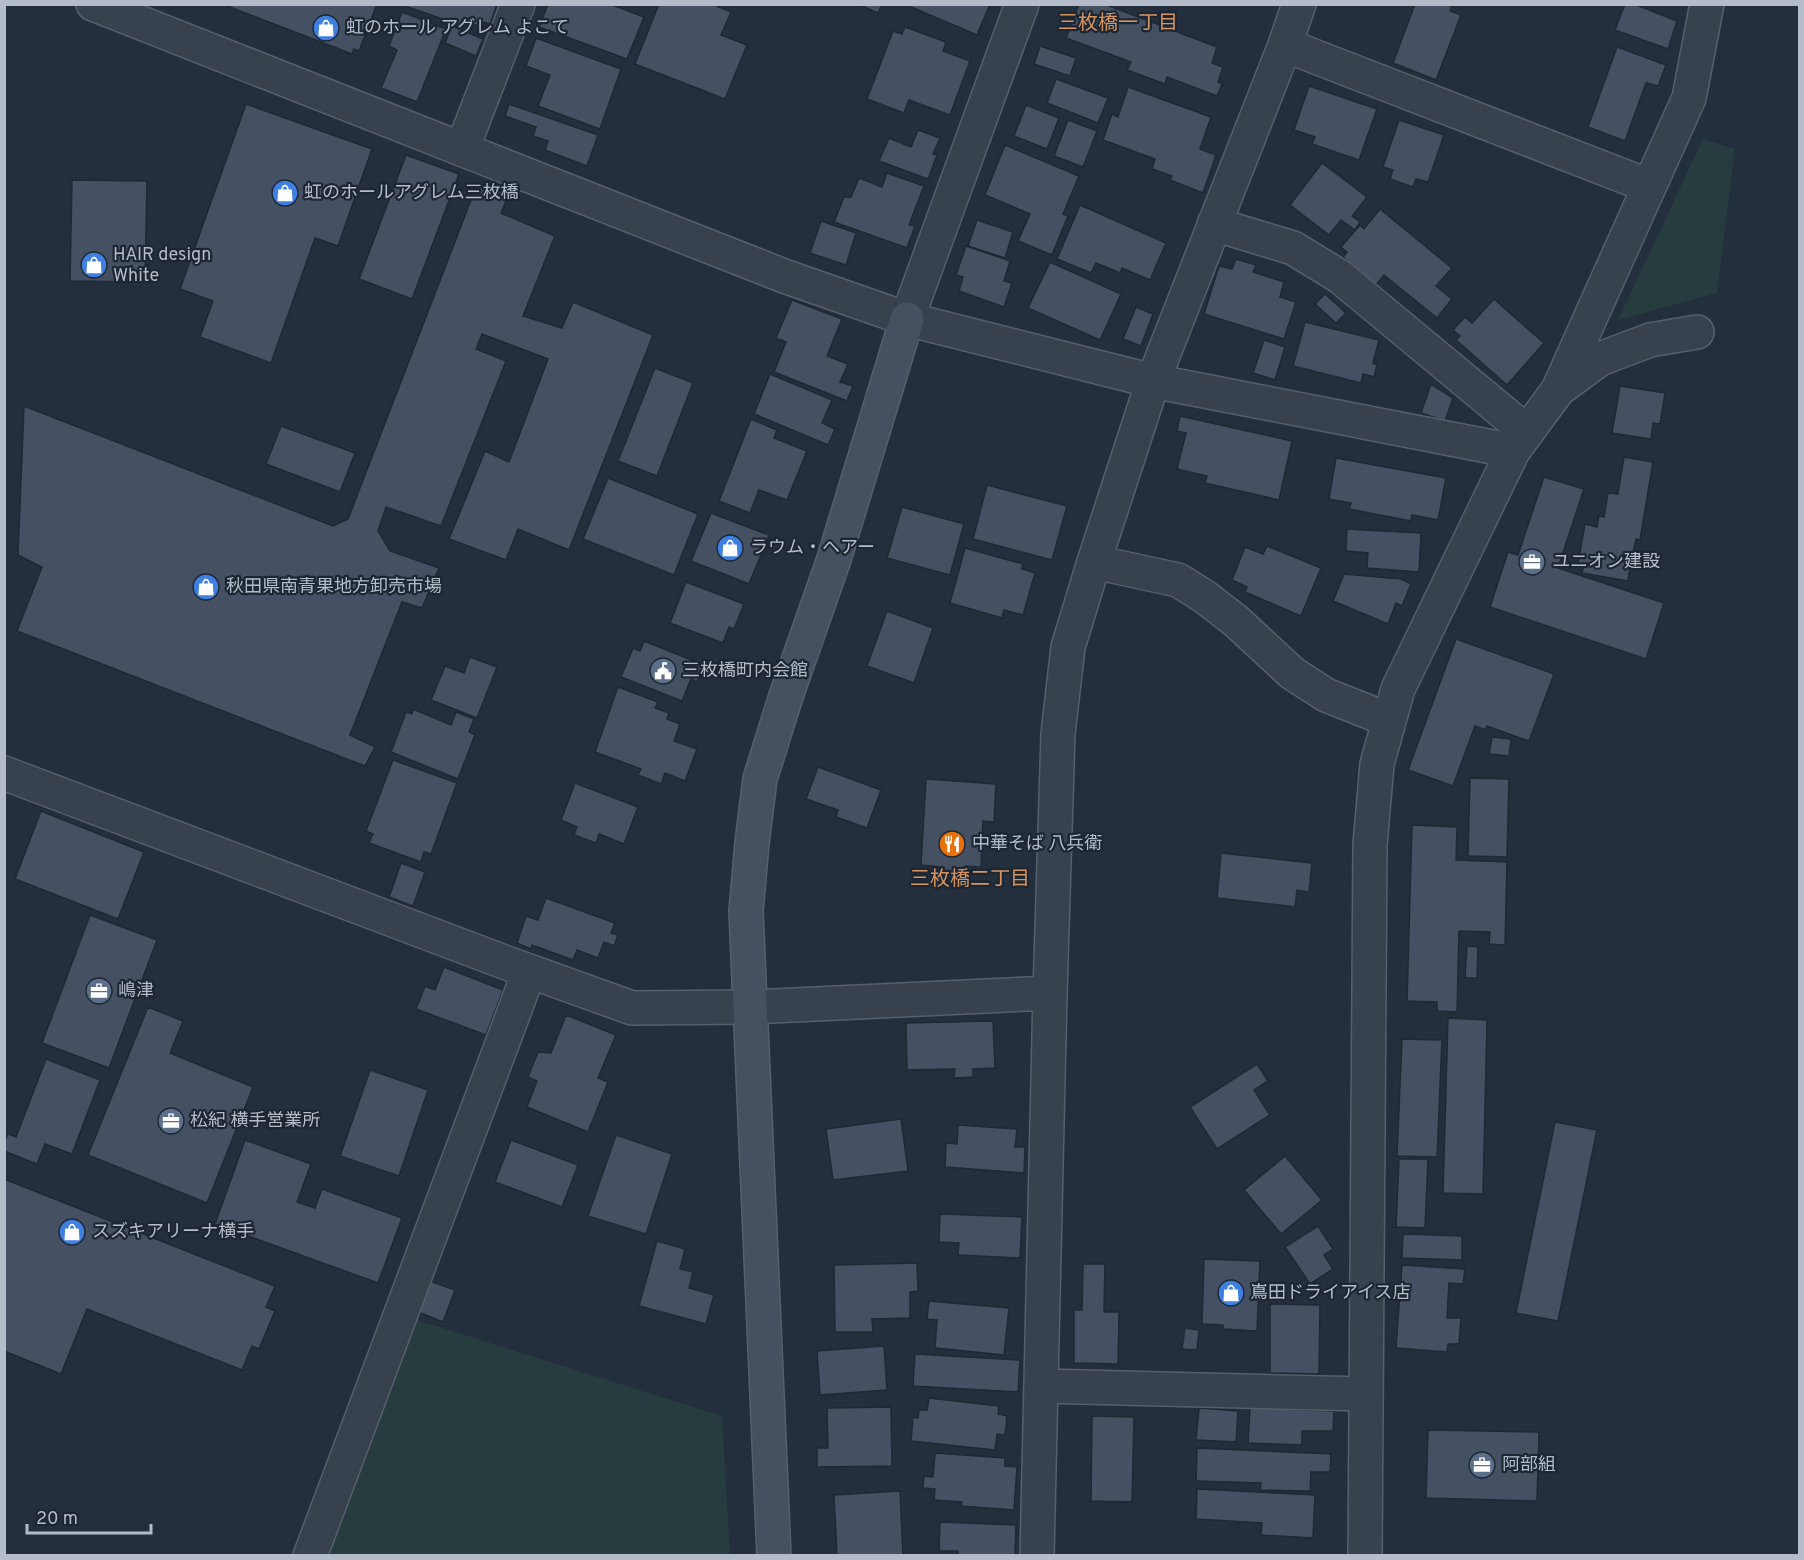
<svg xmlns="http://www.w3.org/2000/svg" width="1804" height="1560" font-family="Overpass,'Noto Sans JP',sans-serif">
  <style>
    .green { fill: #263c3f }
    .building { fill: #455162; stroke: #1f2835; stroke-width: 1.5 }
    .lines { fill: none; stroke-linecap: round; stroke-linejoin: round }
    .street-casing { stroke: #565f6c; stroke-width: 36 }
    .secondary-casing { stroke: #565f6c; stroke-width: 36 }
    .street { stroke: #38414e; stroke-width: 33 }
    .secondary { stroke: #465061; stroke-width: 33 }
    .labels { text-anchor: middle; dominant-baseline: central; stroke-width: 4.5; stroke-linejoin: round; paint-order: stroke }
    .poi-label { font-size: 18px; fill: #b4bcc9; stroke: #1d2633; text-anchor: start }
    .neighbourhood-label { font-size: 20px; fill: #d59563; stroke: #1d2633 }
  </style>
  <rect width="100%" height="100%" fill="#242f3e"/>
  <g class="green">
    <path d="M1703 139 1735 149 1717 293 1618 320Z"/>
    <path d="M417 1320 722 1416 730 1555 326 1556Z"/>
  </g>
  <g class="building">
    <path d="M228 4H377L359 51 354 49 352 54 227 6Z"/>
    <path d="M497 4 490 24 484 22 483 28 462 20 460 25 402 5Z"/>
    <path d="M548 4H610L644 17 627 59 539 27Z"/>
    <path d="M659 4H712L731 12 721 35 747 45 725 99 635 64Z"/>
    <path d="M858 4H882L878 13Z"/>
    <path d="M904 4H990L977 35Z"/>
    <path d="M1079 4H1104L1217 47 1212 63 1223 67 1218 82 1222 84 1217 96 1167 77 1165 84 1127 70 1131 62 1066 38Z"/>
    <path d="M1415 4H1452L1450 11 1461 15 1436 80 1393 63Z"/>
    <path d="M1625 4H1634L1677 21 1668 49 1615 30Z"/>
    <path d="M402 12 446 29 417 102 381 88 397 50 389 46Z"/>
    <path d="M452 26 483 39 476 56 445 43Z"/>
    <path d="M905 27 946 42 943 51 970 61 950 115 909 100 904 113 867 99 893 31 902 34Z"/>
    <path d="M536 38 621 69 600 129 538 106 550 75 526 66Z"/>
    <path d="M1040 46 1076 58 1070 76 1034 64Z"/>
    <path d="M1617 47 1666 65 1658 86 1646 83 1625 141 1588 127Z"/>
    <path d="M1056 79 1108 98 1098 123 1047 103Z"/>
    <path d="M1309 86 1377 109 1359 160 1312 144 1315 137 1294 130Z"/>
    <path d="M1128 87 1211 117 1200 149 1216 155 1203 193 1170 180 1172 176 1152 169 1155 159 1103 140 1112 114 1118 117Z"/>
    <path d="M246 104 372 149 338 246 315 238 271 363 200 337 213 301 180 289Z"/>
    <path d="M509 104 598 135 587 166 545 150 548 141 533 136 536 127 505 116Z"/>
    <path d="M1026 105 1059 118 1047 149 1014 136Z"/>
    <path d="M1068 120 1097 131 1083 167 1054 156Z"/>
    <path d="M1399 120 1444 135 1428 182 1416 179 1413 187 1390 179 1393 170 1383 167Z"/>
    <path d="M918 130 940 138 933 154 937 155 928 179 879 161 889 138 911 147Z"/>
    <path d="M1005 145 1079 176 1063 214 1068 216 1052 255 1018 241 1030 214 985 195Z"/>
    <path d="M406 155 459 174 412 299 359 279Z"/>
    <path d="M1322 163 1367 197 1352 216 1360 222 1355 230 1341 220 1329 235 1290 205Z"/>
    <path d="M887 173 924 186 909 225 915 226 907 248 834 222 844 197H851L859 178 882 187Z"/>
    <path d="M72 180 147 181 145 282 70 281Z"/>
    <path d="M478 182 509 194 501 213 555 236 523 316 562 328 573 302 653 335 569 550 518 529 506 560 449 539 485 451 509 462 548 359 482 334 476 349 506 361 441 526 386 507 378 531 390 551 439 568 422 608 402 602 350 735 375 747 365 766 17 631 42 567 18 555 24 406 333 526 348 519Z"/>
    <path d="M1080 205 1166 243 1150 280 1122 268 1120 273 1096 263 1091 273 1057 259Z"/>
    <path d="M1380 209 1452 268 1436 286 1452 299 1437 318 1384 275 1376 285 1343 257 1347 252 1341 247 1360 225 1364 229Z"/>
    <path d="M977 220 1013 232 1005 258 968 246Z"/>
    <path d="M821 221 856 233 846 265 810 253Z"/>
    <path d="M966 246 1010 261 1004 281 1012 283 1004 307 959 291 963 277 956 275Z"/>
    <path d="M1236 259 1256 265 1253 272 1284 282 1280 297 1296 302 1284 339 1204 314 1219 266 1232 269Z"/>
    <path d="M1050 262 1121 294 1100 340 1028 308Z"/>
    <path d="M1325 294 1346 313 1336 323 1315 304Z"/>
    <path d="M1494 299 1544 343 1507 385 1456 340 1460 336 1453 330 1465 317 1472 323Z"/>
    <path d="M792 300 842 319 827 356 848 364 840 382 853 386 847 401 774 372 786 342 776 338Z"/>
    <path d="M1136 307 1153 314 1141 346 1123 339Z"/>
    <path d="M1305 322 1379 340 1373 363 1377 365 1374 377 1363 374 1361 383 1293 366Z"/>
    <path d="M1264 340 1285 347 1275 380 1253 373Z"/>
    <path d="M655 368 693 383 657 476 618 461Z"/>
    <path d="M770 374 832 400 822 423 835 429 828 445 754 414Z"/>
    <path d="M1431 384 1453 398 1445 421 1421 413Z"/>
    <path d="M1620 386 1665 393 1660 424 1653 423 1651 439 1612 433Z"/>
    <path d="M1180 416 1292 441 1279 500 1205 483 1207 476 1177 469 1186 433 1177 431Z"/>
    <path d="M751 419 777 430 774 438 807 451 787 500 759 490 750 513 719 501Z"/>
    <path d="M281 426 355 453 340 492 266 464Z"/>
    <path d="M1624 457 1653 462 1640 540 1636 539 1633 553 1639 555 1637 568 1630 567 1628 581 1582 573 1584 564 1578 563 1585 524 1597 527 1599 516 1604 517 1608 493 1618 494Z"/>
    <path d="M1336 458 1446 478 1438 520 1412 515 1411 521 1349 509 1351 503 1329 499Z"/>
    <path d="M1544 477 1584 489 1558 568 1664 603 1646 659 1490 607 1508 552 1518 555Z"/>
    <path d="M608 478 698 514 674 575 583 539Z"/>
    <path d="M987 485 1067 506 1052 560 973 539Z"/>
    <path d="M902 507 964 524 950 575 887 558Z"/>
    <path d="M711 513 769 535 749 584 691 561Z"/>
    <path d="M1347 529 1421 533 1419 572 1367 568 1368 553 1346 551Z"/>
    <path d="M1267 546 1321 568 1301 616 1245 592 1247 587 1232 580 1245 547 1263 554Z"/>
    <path d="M965 548 1023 564 1022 569 1035 573 1023 615 1004 610 1002 618 950 603Z"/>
    <path d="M1344 574 1401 579 1411 584 1402 606 1396 603 1388 624 1333 601Z"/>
    <path d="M686 582 744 604 734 629 729 627 723 643 670 623Z"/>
    <path d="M887 611 933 628 914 683 867 666Z"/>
    <path d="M1456 639 1554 674 1529 741 1487 726 1486 730 1475 726 1453 786 1408 770Z"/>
    <path d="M644 641 704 665 697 682 691 679 682 701 621 677 633 648 640 651Z"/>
    <path d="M470 657 497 667 477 718 431 700 445 666 464 673Z"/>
    <path d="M618 687 658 702 655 708 669 713 667 719 680 724 674 741 697 749 685 781 665 773 661 784 638 775 641 769 595 752Z"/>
    <path d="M413 709 451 725 456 712 474 719 469 732 475 735 458 779 391 752 406 712 412 714Z"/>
    <path d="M1492 737 1511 739 1509 756 1489 754Z"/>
    <path d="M393 760 457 783 431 854 424 852 421 862 369 843 373 834 366 831Z"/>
    <path d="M818 767 881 790 867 828 836 817 838 810 806 799Z"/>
    <path d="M1470 778 1509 779 1507 857 1468 856Z"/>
    <path d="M926 779 996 784 994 822 983 821 981 867 965 866 964 878 941 877V867L921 865Z"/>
    <path d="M575 783 638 807 624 844 599 834 596 843 574 835 577 827 561 820Z"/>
    <path d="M41 811 144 852 118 919 15 879Z"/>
    <path d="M1412 825 1457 827 1456 860 1507 862 1505 945 1489 944 1490 932 1459 931 1457 1012 1437 1011V1002L1407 1001Z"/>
    <path d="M1221 853 1312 863 1309 892 1297 890 1295 907 1217 898Z"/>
    <path d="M401 863 425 872 413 906 389 897Z"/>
    <path d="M546 898 615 923 611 933 618 935 614 946 604 942 598 958 577 950 573 960 532 945 531 949 517 943 526 916 538 920Z"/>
    <path d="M90 915 157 940 109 1068 42 1043Z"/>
    <path d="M1467 946 1478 947 1477 978H1465Z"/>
    <path d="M444 967 503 990 486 1035 416 1009 425 986 435 990Z"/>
    <path d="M148 1007 183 1021 170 1053 253 1087 207 1203 88 1155Z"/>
    <path d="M566 1015 616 1035 598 1078 608 1082 588 1132 527 1107 537 1081 528 1077 538 1052 551 1053Z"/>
    <path d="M1448 1018 1487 1020 1483 1194 1443 1193Z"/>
    <path d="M993 1021 995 1068 973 1069V1077L954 1078 955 1069 907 1070 906 1023Z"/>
    <path d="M1402 1039 1442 1040 1437 1157 1397 1156Z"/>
    <path d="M46 1059 100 1080 72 1154 45 1144 37 1164 4 1151V1143L8 1134 16 1137Z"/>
    <path d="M1257 1064 1268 1081 1254 1090 1270 1115 1217 1149 1190 1107Z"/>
    <path d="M370 1070 428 1090 399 1176 340 1156Z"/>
    <path d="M901 1119 908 1171 833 1180 826 1129Z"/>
    <path d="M1555 1122 1597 1130 1558 1321 1516 1313Z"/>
    <path d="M958 1125 1017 1129 1015 1147H1025L1024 1173 945 1167 946 1143 957 1144Z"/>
    <path d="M616 1135 672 1154 646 1234 588 1216Z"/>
    <path d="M245 1140 311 1164 297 1202 315 1208 322 1189 402 1218 378 1283 215 1224Z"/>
    <path d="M511 1140 578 1165 562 1207 495 1182Z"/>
    <path d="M1285 1156 1322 1200 1281 1234 1244 1190Z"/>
    <path d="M1399 1159H1428L1425 1228 1396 1227Z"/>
    <path d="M4 1179 275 1286 266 1307 275 1311 259 1349 252 1346 242 1370 87 1309 61 1374 4 1351Z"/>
    <path d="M940 1214 1022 1217 1020 1258 958 1255 959 1243 939 1242Z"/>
    <path d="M1318 1226 1333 1249 1324 1255 1333 1269 1310 1284 1285 1247Z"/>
    <path d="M1403 1234 1462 1236V1260L1402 1258Z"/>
    <path d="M657 1241 685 1249 680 1269 693 1272 689 1288 714 1295 706 1324 639 1306Z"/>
    <path d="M1204 1259 1260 1261 1257 1331 1223 1329V1325L1202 1324Z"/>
    <path d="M917 1263 918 1291 910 1292V1318L872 1319 873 1332H835L834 1265Z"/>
    <path d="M1083 1264H1105L1104 1312H1119L1118 1364 1074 1363V1310H1082Z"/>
    <path d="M1402 1265 1465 1269 1463 1284 1449 1283 1447 1318H1461L1459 1344H1448L1447 1352 1396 1348Z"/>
    <path d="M430 1281 455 1290 443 1322 418 1312Z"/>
    <path d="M929 1301 1009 1308 1004 1355 935 1348 937 1320 927 1319Z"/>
    <path d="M1270 1304 1320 1305 1319 1374 1270 1373Z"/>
    <path d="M1185 1328 1199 1330 1197 1350 1182 1349Z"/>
    <path d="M884 1346 887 1390 820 1395 817 1351Z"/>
    <path d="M915 1354 1020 1360 1018 1392 913 1386Z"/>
    <path d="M929 1398 999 1406 998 1414 1007 1416 1005 1435 997 1434 995 1450 911 1441 913 1417 918 1418 919 1410H927Z"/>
    <path d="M891 1407 892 1466 817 1467V1448H828L827 1408Z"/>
    <path d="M1199 1408 1238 1411 1236 1442 1196 1440Z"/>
    <path d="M1250 1408 1334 1411 1333 1431H1302V1445L1248 1443Z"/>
    <path d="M1092 1416 1134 1417 1132 1502 1091 1501Z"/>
    <path d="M1428 1430 1539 1432 1537 1501 1426 1498Z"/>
    <path d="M1197 1448 1331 1454 1330 1472H1311L1310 1491 1260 1490 1261 1483 1196 1481Z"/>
    <path d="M935 1453 1005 1458V1466L1017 1467 1014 1510 961 1506 962 1502 934 1500 935 1489 923 1488 924 1476 933 1477Z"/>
    <path d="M1197 1489 1315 1495 1313 1538 1261 1535 1262 1523 1196 1519Z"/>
    <path d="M900 1491 903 1556H837L834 1495Z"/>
    <path d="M940 1522 1016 1525 1015 1556H958V1551H939Z"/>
  </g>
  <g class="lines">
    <defs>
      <g id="street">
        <path d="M93 4 784 276 907 319 1153 381 1513 451"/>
        <path d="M1285 45 1649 186"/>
        <path d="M462 149 518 4"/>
        <path d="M1214 224 1293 248 1339 276 1527 432"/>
        <path d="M907 319 1022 4"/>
        <path d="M1559 389 1600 359 1650 340 1697 332"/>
        <path d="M1094 562 1178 580 1205 597 1236 621 1292 673 1326 695 1389 720"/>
        <path d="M4 773 504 962 632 1008 751 1007 1050 993 1037 1556"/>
        <path d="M1050 993 1058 734 1068 647 1094 562 1153 381 1285 45 1299 4"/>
        <path d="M1041 1386 1366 1394"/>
        <path d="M310 1556 529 972"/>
        <path d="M1365 1556 1370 845 1377 764 1398 689 1513 451 1558 390 1689 98 1707 4"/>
      </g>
      <path id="secondary" d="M774 1556 746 911 752 843 760 779 786 696 834 559 907 319"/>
    </defs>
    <use href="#street" class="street-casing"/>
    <use href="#secondary" class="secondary-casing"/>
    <use href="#street" class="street"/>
    <use href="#secondary" class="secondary"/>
  </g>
  <defs>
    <symbol id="shop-disc" viewBox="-11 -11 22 22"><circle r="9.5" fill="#3f7fe0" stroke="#1d2633"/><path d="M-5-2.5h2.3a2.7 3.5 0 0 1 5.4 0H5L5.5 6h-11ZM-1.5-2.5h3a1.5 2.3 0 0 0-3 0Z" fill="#fff"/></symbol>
    <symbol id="office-disc" viewBox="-11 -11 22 22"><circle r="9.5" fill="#5c6f8a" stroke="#1d2633"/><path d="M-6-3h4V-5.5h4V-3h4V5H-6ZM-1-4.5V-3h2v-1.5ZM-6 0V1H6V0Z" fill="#fff"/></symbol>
    <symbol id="civic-disc" viewBox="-11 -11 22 22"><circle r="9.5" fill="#5c6f8a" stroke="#1d2633"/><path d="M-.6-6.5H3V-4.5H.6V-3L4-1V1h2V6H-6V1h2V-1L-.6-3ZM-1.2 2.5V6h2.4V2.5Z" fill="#fff"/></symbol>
    <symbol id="restaurant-disc" viewBox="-11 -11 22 22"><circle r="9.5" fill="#e8710a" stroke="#1d2633"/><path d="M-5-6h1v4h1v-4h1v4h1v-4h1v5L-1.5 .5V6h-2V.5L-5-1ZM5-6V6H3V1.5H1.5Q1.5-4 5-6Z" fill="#fff"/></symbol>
  </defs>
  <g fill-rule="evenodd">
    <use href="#shop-disc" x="311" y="13" width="30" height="30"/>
    <use href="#shop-disc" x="270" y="178" width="30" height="30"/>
    <use href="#shop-disc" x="79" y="250" width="30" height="30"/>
    <use href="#shop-disc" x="715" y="533" width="30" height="30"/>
    <use href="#office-disc" x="1517" y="547" width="30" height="30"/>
    <use href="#shop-disc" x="191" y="572" width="30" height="30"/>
    <use href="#civic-disc" x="648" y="656" width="30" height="30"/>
    <use href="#restaurant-disc" x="937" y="829" width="30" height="30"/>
    <use href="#office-disc" x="84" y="976" width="30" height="30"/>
    <use href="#office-disc" x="156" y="1106" width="30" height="30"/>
    <use href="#shop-disc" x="57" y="1217" width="30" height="30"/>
    <use href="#shop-disc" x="1216" y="1278" width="30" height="30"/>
    <use href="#office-disc" x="1467" y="1450" width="30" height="30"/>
  </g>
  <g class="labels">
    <g class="poi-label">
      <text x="346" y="28">虹のホール アグレム よこて</text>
      <text x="304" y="193">虹のホールアグレム三枚橋</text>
      <text x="113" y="255">HAIR design<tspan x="113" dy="21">White</tspan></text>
      <text x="750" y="548">ラウム・ヘアー</text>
      <text x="1552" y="562">ユニオン建設</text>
      <text x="226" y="587">秋田県南青果地方卸売市場</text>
      <text x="682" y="671">三枚橋町内会館</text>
      <text x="972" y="844">中華そば 八兵衛</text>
      <text x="118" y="991">嶋津</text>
      <text x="190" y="1121">松紀 横手営業所</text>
      <text x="92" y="1232">スズキアリーナ横手</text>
      <text x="1250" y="1293">嶌田ドライアイス店</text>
      <text x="1502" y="1465">阿部組</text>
    </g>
    <g class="neighbourhood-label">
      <text x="1118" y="24">三枚橋一丁目</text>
      <text x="970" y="880">三枚橋二丁目</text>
    </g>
  </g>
  <rect width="1804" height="1560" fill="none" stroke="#b4bcc9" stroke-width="12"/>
  <path d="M27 1524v9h124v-9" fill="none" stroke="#b4bcc9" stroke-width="3"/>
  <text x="36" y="1524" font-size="18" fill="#b4bcc9" stroke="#1d2633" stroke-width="4.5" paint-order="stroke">20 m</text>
</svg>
